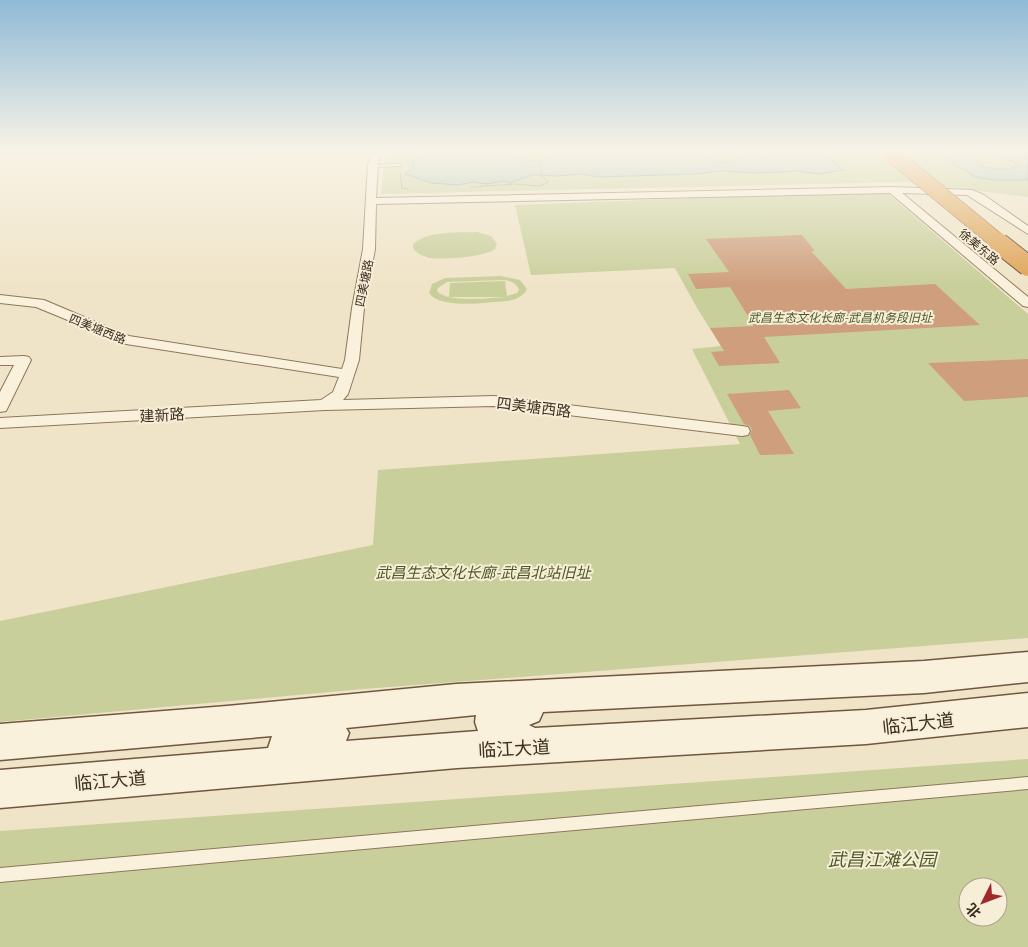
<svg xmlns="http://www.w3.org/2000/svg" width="1028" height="947" font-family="Georgia,'Noto Sans SC',serif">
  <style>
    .green { fill: #c9cf9b; fill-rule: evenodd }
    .water { fill: #a9c4bc; stroke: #6f938a; fill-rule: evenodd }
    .building { fill: #cf9f7d }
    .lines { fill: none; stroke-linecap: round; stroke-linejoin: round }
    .lane-casing { stroke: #8d765c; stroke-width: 2 }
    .street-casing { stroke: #8d765c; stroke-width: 2 }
    .secondary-casing { stroke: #6f573f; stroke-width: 3 }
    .path { stroke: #8d765c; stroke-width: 1; stroke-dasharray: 2 1; stroke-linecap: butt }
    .lane { fill: #faf1dc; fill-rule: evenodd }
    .street { fill: #faf1dc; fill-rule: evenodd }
    .secondary { fill: #faf1dc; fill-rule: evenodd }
    .highway-bridge-far1-casing { stroke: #5b4430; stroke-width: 17; stroke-linecap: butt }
    .highway-bridge-casing { stroke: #5b4430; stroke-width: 22; stroke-linecap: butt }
    .highway-bridge-far1 { stroke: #e0a458; stroke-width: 16 }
    .highway-bridge { stroke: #e0a458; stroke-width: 20 }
    .labels { text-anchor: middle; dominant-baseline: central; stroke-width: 4; stroke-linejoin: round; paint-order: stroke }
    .far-street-label { font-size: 12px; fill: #3d2e20; stroke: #f7eed8 }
    .far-park-label { font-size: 12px; font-style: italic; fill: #4d5a26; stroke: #f7eed8 }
    .street-label { font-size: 15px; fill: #3d2e20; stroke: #f7eed8 }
    .park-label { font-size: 15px; font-style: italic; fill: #4d5a26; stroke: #f7eed8 }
    .near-street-label { font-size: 18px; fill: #3d2e20; stroke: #f7eed8 }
    .near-park-label { font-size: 18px; font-style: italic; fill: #4d5a26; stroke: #f7eed8 }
  </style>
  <rect width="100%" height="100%" fill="#f0e4c8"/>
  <g class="green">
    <path d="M412 152H1028V197L904 182 381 194 385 154Z"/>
    <path d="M885 191 1028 314V638L364 689 0 722V621L373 545 378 470 740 444 692 349 721 346 697 308 675 268 531 275 515 205Z"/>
    <path d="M477 232 491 236 497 244 495 249C485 257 443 260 430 258 423 256 417 254 413 248V244C430 230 456 233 477 232Z"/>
    <path d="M500 276 520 280 527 289C523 297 516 299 508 301 488 302 441 310 429 293L432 284 445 278ZM504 280C510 281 515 282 519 289L517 293 507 296 505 281 450 283 449 297H506C490 298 446 303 437 291L438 288 447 282Z"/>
    <path d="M1028 759V947H0V831ZM968 887H998V917H968Z"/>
  </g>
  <g class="water">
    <path d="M432 152H516L520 158 526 161H544L548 157 546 152H701C707 164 727 164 738 159L735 152H822L844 170 819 174 797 171 758 173 720 171 694 174 597 177 581 174 558 176 532 175 510 183 505 181 486 184 473 182 458 185 431 183 405 174 412 168 414 160Z"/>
    <path d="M940 152H1028V180H994L972 177 971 174 958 167ZM990 155 1015 162 1017 166C1005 171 992 170 979 164L977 159 979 156Z"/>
  </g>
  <g class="building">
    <path d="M802 235 815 251H811L846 289 935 284 980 325 764 337 780 363 719 366 711 352 724 351 710 328 754 326 730 287 696 289 688 274 729 272 706 239Z"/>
    <path d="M1028 359V397L964 401 928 363Z"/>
    <path d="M789 390 801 408 768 411 794 454 760 455 750 435 752 430 750 426 744 424 727 394Z"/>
  </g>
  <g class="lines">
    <defs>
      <g id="lane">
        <path d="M399 164H401V166L373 167 371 166 373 165Z"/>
        <path d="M1028 777V789L0 882V868Z"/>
      </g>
      <g id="street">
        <path d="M372 152H381L378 164 376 198 892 187 972 190 984 195 1028 226V234L967 195 902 193 1028 297V307L1023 306 890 193 376 204 375 249 364 308 359 360 348 394 343 400 494 396 742 426 748 427 750 431 748 435 742 436 494 406 325 410 0 428V418L321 400 333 392 339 377 126 344 36 307 0 303V295L44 300 129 336 342 369 345 360 352 308 363 249 368 164Z"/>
        <path d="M24 356 29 357 31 360 8 407 6 411 0 412V392L14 365H0V357Z"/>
      </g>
      <path id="secondary" d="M1028 652V682L924 693 543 712 539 721 529 725 535 728 866 710 1028 693V727L866 744 457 768 0 808V770L268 748 272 736 0 760V724L227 706 456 684 924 661ZM476 715 475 722 478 731 346 741 349 733 346 728Z"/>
    </defs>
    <use href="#lane" class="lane-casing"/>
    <use href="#street" class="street-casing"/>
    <use href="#secondary" class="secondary-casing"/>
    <g class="path">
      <path d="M400 172 402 188 408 189"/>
      <path d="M471 187 514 184 540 186 549 182 542 176 538 161"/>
    </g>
    <use href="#lane" class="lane"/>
    <use href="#street" class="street"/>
    <use href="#secondary" class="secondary"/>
    <defs>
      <path id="highway-bridge-far1" d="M889 152 1001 244"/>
      <path id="highway-bridge" d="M999 243 1028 266"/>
    </defs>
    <use href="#highway-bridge-far1" class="highway-bridge-far1-casing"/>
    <use href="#highway-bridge" class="highway-bridge-casing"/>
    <use href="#highway-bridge-far1" class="highway-bridge-far1"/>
    <use href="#highway-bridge" class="highway-bridge"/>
  </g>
  <linearGradient id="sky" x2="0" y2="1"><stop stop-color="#8fbad6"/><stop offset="0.53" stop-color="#f8f3e6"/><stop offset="1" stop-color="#f8f3e6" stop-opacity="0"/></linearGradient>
  <rect width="1028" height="285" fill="url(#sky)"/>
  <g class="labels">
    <g class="far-street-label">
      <text transform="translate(980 246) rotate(40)">徐美东路</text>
      <text transform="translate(363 283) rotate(-79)">四美塘路</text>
      <text transform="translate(98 328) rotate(22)">四美塘西路</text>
    </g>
    <g class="far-park-label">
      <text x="840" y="316">武昌生态文化长廊-武昌机务段旧址</text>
    </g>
    <g class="street-label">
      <text transform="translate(534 406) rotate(7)">四美塘西路</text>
      <text transform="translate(162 414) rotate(-3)">建新路</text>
    </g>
    <g class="park-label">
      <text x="483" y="571">武昌生态文化长廊-武昌北站旧址</text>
    </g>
    <g class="near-street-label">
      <text transform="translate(918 722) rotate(-6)">临江大道</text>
      <text transform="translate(514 747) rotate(-3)">临江大道</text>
      <text transform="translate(110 779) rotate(-5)">临江大道</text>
    </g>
    <g class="near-park-label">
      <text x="882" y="858">武昌江滩公园</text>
    </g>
  </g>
  <g transform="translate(983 902) rotate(228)"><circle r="24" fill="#f7eed8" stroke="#ada18e"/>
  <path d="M0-4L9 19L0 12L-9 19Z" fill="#9e2a2b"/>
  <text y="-8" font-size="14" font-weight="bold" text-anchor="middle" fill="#3d2e20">北</text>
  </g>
</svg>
